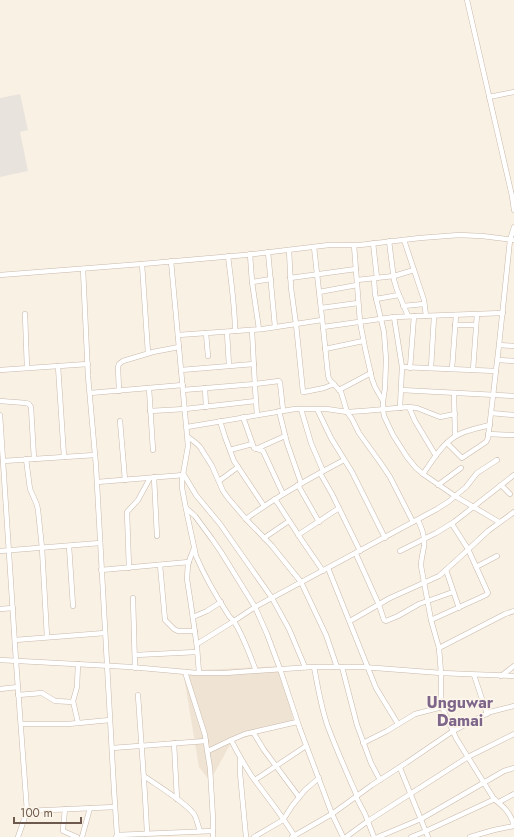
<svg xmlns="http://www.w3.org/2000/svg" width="514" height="837" font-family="Jost,sans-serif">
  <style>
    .residential { fill: #efe3d3 }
    .industrial { fill: #e9e3de }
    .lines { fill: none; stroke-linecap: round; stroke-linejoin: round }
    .minor-casing { stroke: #c8b9ac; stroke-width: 5.5 }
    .minor { stroke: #fff; stroke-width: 4.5 }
    .labels { text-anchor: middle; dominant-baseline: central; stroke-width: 3.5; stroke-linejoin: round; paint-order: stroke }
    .district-label { font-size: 16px; font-weight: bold; fill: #7e658a; stroke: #fcf5e9 }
  </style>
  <rect width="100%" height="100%" fill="#f9f1e4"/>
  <path class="residential" d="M281 666 294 724 232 741 210 781 199 767 183 671Z"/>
  <path class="industrial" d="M20 94 28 130 20 132 28 171 0 177V98Z"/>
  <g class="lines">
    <defs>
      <g id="minor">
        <path d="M467 0 512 196 514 210"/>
        <path d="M489 97 514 92"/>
        <path d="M404 240 424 300 426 316"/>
        <path d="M389 241 394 280 397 290 408 316"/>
        <path d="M373 243 377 278"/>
        <path d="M354 245 360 322 365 348 372 379 375 387 383 401V410L384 416 393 435 407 457 416 468 423 474 455 496 499 522"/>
        <path d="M314 247 323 327 328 375 329 379 341 392 347 412 352 419 359 433 382 465 390 477 413 522"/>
        <path d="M289 250 291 288 296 324 303 392H304L324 388 334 384"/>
        <path d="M268 252 275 327"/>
        <path d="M250 254 252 282 259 329"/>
        <path d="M228 256C231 281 235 306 235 331"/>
        <path d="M171 261 188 446 182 480V488L187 514 196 556C204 575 218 599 229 616 231 618 233 620 235 623 244 638 250 655 256 671"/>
        <path d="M142 264 148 353"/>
        <path d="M83 269 88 376 96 466 114 790 117 835 116 837"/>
        <path d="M0 275 142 264 245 255 329 245H360L420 238 459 235 482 236 514 240"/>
        <path d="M290 278 356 269"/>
        <path d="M374 279 375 294 384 332 386 359 385 388 383 401"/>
        <path d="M357 280 394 276 414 270"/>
        <path d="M252 282 271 279"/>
        <path d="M319 292 357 285"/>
        <path d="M376 299 399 295"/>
        <path d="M403 306 424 304"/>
        <path d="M321 308 358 303"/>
        <path d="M25 314 27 368"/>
        <path d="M394 317 402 367 400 408"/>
        <path d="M455 325H476"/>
        <path d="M323 327 394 317 503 313"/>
        <path d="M252 330 255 387 257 415"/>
        <path d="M227 332 229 366"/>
        <path d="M206 333 208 356"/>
        <path d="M178 335 263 329 322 320"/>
        <path d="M499 345 514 346"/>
        <path d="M325 349 363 341"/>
        <path d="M498 360 514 361"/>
        <path d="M58 366 64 457"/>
        <path d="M402 367 496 371"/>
        <path d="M410 368 414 316"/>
        <path d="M431 368 434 316"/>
        <path d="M452 369 456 315"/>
        <path d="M0 370 88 364"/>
        <path d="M181 370 254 364"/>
        <path d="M473 370 477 314"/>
        <path d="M149 388 153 450"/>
        <path d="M205 388 206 407"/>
        <path d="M183 390 255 384 279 381 280 383 283 410"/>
        <path d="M339 390 371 373"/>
        <path d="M401 390 514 396"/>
        <path d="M119 391 118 367 119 364 123 361 153 352 179 347"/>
        <path d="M90 393 183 385"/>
        <path d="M454 393 455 436"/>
        <path d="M0 401 26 403 29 404 31 407 34 459"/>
        <path d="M409 407 415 421 436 456"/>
        <path d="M301 409 311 443 323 471"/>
        <path d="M317 409 331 438 352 472 385 538"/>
        <path d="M150 411 185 409 256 401"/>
        <path d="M279 411 287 443 301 483"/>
        <path d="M491 413 514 415"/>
        <path d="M0 415 16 661 27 811 18 837"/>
        <path d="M243 417 254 448 263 451 283 494"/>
        <path d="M120 421 125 480"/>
        <path d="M220 421 225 437 234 461 264 506"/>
        <path d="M187 427 295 409H327L347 412 363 411 409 407 417 408 440 417 455 414"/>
        <path d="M488 434 513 435"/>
        <path d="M188 437 196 443 200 447 212 466 223 491 228 498 246 519 272 546 301 582 326 635 337 667"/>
        <path d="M447 443 462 458 486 442 488 438 499 345 510 240 514 227"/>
        <path d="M256 449 285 436"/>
        <path d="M230 450 252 444"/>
        <path d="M26 459 30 489 37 505 38 510 42 548 47 637"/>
        <path d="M3 461 95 455"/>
        <path d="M320 473 332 494 360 551"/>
        <path d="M423 474C432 461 442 444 456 436 466 430 479 428 490 425"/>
        <path d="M154 477 157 536"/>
        <path d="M219 481 238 467"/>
        <path d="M97 482 184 475 196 495 220 524 272 598 289 629 305 667"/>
        <path d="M298 485 319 522"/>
        <path d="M438 485 461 468"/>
        <path d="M501 485 510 494"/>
        <path d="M275 499 303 542 323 571"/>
        <path d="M186 508 195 516 212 539 221 552 255 607 267 634 280 669 300 729 332 814 343 837"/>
        <path d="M246 519C277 496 310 478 344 460"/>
        <path d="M418 520C422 529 425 536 424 546 423 553 421 559 421 566L431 620 439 648 441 673V697L442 707 456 738 494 799C503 806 511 813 514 826L494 830 470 837"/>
        <path d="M298 535 339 508"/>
        <path d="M264 538 289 521"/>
        <path d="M69 546 73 606"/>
        <path d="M194 548 188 564 187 579 191 605 197 647 199 673"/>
        <path d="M0 551 100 543"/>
        <path d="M400 551 436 533 454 522 514 475"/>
        <path d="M356 554 379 605 384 620 386 621 398 616 419 604 453 592"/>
        <path d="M160 565 165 620 174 629 178 631H195"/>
        <path d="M476 567 497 556"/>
        <path d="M129 568 127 512 138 500 150 478"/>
        <path d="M328 568 376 688 398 724"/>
        <path d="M101 570 189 562"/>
        <path d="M446 570 459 608"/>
        <path d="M133 598 135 668"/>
        <path d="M0 609 13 608"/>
        <path d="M193 617 207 611 221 602"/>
        <path d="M431 620 486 595 488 593 468 549 452 524"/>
        <path d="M350 621 390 598 439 576 459 558 488 531 514 512"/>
        <path d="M15 640 105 633"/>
        <path d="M197 644 234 621 255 607 437 509 448 502 466 487 477 473 497 460"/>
        <path d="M439 648 505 614 514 611"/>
        <path d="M135 655 197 652"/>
        <path d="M0 660 131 667 197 673H225L312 667H363L441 673 514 676"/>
        <path d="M78 664 77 687 73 701 78 723"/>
        <path d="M314 667C318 687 321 708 328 727 337 751 347 773 357 796"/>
        <path d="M342 667 357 725 371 763 380 780"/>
        <path d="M185 672 205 735 207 750 210 768 213 819V837"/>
        <path d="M474 675 487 714"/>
        <path d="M501 676 514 666"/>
        <path d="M0 689 18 687"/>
        <path d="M18 695 42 693 55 701 73 702"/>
        <path d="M138 695C141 741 145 787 147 833"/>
        <path d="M21 724H68L110 720"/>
        <path d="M253 732 264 750 299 797"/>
        <path d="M231 740C237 752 244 764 251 775 266 796 282 815 295 837"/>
        <path d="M174 743 177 799"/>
        <path d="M363 743 387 731 415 714 442 707"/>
        <path d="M112 748 206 741"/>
        <path d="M208 751 231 740 245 734 297 722"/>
        <path d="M240 758V773L246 837"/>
        <path d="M400 768 428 837"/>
        <path d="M144 776C155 784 190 805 195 816 197 820 198 826 200 831"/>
        <path d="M255 780 306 746"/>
        <path d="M356 797 365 814 374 837"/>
        <path d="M499 802 514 794"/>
        <path d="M65 809 63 829V831L77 837"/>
        <path d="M27 811 115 807"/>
        <path d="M117 835 213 831"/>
        <path d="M82 837 90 808"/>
        <path d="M254 837 283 820 292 806 305 790 319 778"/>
        <path d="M292 837 332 814 372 785 406 763 453 731 490 712 514 706"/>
        <path d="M346 837 368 821 468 757 514 734"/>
        <path d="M378 837 421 819 504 771 514 768"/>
        <path d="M411 837 426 831 495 799"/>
      </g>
    </defs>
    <use href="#minor" class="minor-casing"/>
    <use href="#minor" class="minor"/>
  </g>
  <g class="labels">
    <g class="district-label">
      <text x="460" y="702">Unguwar<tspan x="460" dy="18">Damai</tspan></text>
    </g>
  </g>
  <path d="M14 817v6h67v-6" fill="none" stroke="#6d594d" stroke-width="2"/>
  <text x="20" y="817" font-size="12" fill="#6d594d" stroke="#fcf5e9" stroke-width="3" paint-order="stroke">100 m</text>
</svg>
